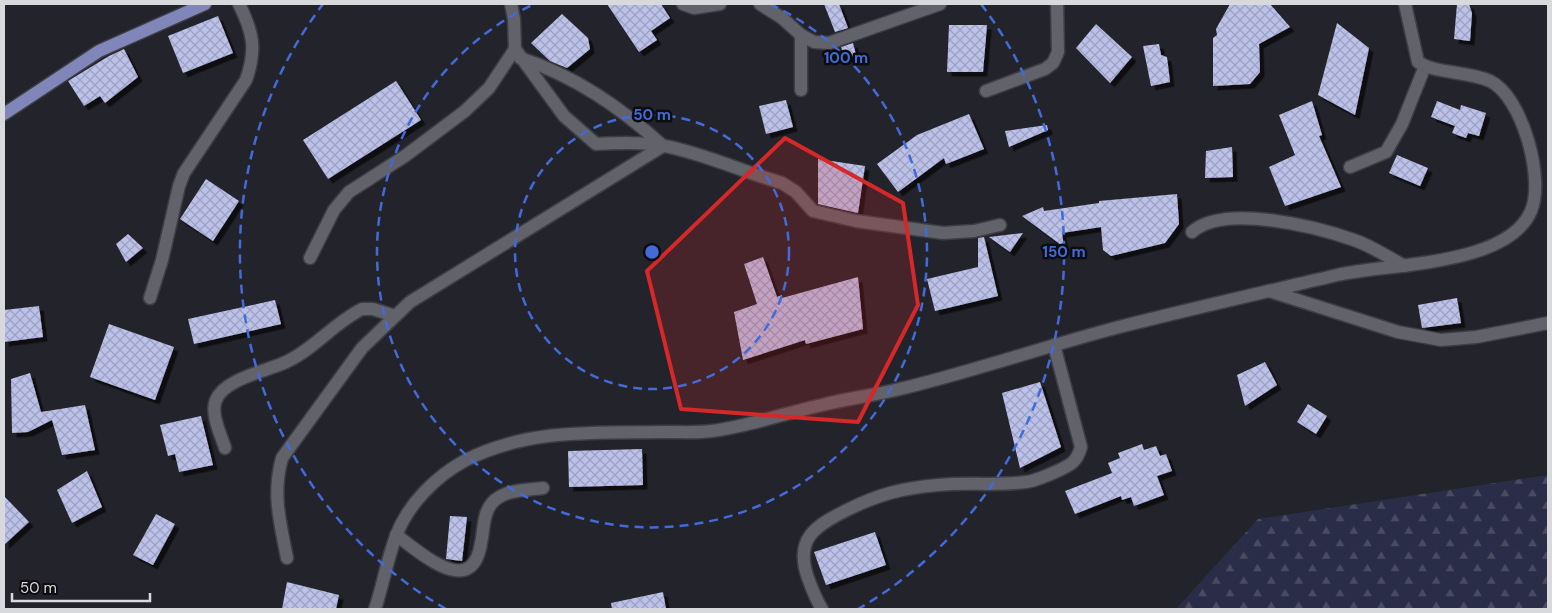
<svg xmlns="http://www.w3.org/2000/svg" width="1552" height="613" font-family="'DM Sans',sans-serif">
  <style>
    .forest { fill: url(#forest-firs) }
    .building { fill: url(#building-cross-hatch); filter: url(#shadow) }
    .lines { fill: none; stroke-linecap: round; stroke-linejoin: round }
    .minor-casing { stroke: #3d3e43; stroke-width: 15 }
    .major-casing { stroke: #3d3e43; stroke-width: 15 }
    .minor { stroke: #61626a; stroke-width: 12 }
    .major { stroke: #8085ba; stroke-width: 12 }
    .marked { fill: #d62828; fill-opacity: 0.2; stroke: #d62828; stroke-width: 4; stroke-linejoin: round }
    .ring { fill: none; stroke: #426ad9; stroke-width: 2.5; stroke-dasharray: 9 6 }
    .centre { fill: #426ad9; stroke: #0d0d10; stroke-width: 2.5 }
    .ring-label { font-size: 15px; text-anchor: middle; font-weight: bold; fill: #426ad9; stroke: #0d0d10; stroke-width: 5; stroke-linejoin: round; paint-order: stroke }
  </style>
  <defs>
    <pattern id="forest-firs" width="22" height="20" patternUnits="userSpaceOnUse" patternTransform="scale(1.25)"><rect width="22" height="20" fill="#2a2d47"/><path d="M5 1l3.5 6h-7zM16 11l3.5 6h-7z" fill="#484b61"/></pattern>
    <pattern id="building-cross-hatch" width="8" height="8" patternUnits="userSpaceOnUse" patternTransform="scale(1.25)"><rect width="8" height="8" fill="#bcc1ea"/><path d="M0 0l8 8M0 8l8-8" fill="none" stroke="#9da1c0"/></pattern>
    <filter id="shadow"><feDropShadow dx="4.5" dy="4.5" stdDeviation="0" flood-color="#0009"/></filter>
  </defs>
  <rect width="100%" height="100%" fill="#23242b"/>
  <path class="forest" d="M1548 475V609H1176L1258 519Z"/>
  <g class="building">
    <path d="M607 4H661L670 18 651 31 657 40 639 52Z"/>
    <path d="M824 4H839L848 28 835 32Z"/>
    <path d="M1230 4H1270L1290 27 1259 44 1260 72 1250 84 1213 86V38L1217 35 1216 29Z"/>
    <path d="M1457 4H1469L1472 13 1470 41 1454 39Z"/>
    <path d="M562 14 588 38 590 49 567 68 550 61 531 43Z"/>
    <path d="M218 16 233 53 183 73 168 36Z"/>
    <path d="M1337 23 1369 48 1355 115 1318 95Z"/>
    <path d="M1096 24 1132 57 1110 83 1076 48Z"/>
    <path d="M949 25H987L983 72H947Z"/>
    <path d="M853 43 856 55 845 59 841 47Z"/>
    <path d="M1159 44 1161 55 1167 57 1170 82 1151 86 1143 46Z"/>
    <path d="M124 49 138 77 105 103 100 96 84 106 68 81 109 56Z"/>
    <path d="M396 81 421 120 328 179 303 140Z"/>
    <path d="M786 100 793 127 766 134 759 106Z"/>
    <path d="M1312 101 1322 135 1319 136 1341 187 1285 206 1269 167 1295 155 1279 115Z"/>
    <path d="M1437 101 1460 110 1461 105 1486 113 1479 136 1468 133 1466 138 1452 133 1455 126 1431 117Z"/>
    <path d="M969 114 984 149 946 164 944 158 898 192 877 164 917 135Z"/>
    <path d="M1047 125 1048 130 1009 147 1005 131Z"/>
    <path d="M1232 147 1233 177 1205 178 1206 151Z"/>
    <path d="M1397 155 1428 168 1420 186 1389 173Z"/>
    <path d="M818 159 865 166 858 213 818 204Z"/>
    <path d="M206 179 239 201 213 241 180 219Z"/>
    <path d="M1177 194 1179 224 1165 243 1111 256 1103 250 1101 227 1062 233 1064 247 1022 216 1043 207 1044 211 1099 203V201Z"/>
    <path d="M1023 233 1010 252 989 237Z"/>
    <path d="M128 234 143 248 126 262 116 244Z"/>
    <path d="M984 237 998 296 935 311 927 279 978 267V238Z"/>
    <path d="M763 257 777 297 782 295V298L858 277 863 329 806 344 805 340 743 360 734 312 757 304 744 264Z"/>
    <path d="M1457 298 1461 323 1422 328 1418 305Z"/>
    <path d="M275 300 281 324 194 344 188 319Z"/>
    <path d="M39 306 43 337 4 342V310Z"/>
    <path d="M109 324 174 347 155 400 90 377Z"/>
    <path d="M1265 362 1277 385 1245 406 1237 375Z"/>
    <path d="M30 373 41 412 85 405 95 450 62 455 52 420 28 432 12 433 11 379Z"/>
    <path d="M1040 382 1061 447 1020 468 1002 393Z"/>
    <path d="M1308 404 1327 416 1316 434 1297 422Z"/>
    <path d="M201 416 213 465 179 472 175 454 168 456 160 425Z"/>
    <path d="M1142 444 1144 450 1156 446 1160 456 1166 454 1172 471 1157 476 1164 495 1134 506 1131 497 1122 500 1121 496 1075 514 1065 491 1112 473 1108 463 1120 458 1118 453Z"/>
    <path d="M642 449 643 485 569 487 568 451Z"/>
    <path d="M87 471 102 507 72 523 57 490Z"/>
    <path d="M4 496 29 522 4 545Z"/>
    <path d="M156 514 175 524 153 565 133 555Z"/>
    <path d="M450 516 467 517 462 561 446 559Z"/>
    <path d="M875 532 886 565 826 585 814 552Z"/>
    <path d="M287 582 339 595 336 609H282Z"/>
    <path d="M663 592 666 609H612L611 603Z"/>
  </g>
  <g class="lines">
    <defs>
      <g id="minor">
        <path d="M683 4 694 8 720 4"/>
        <path d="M760 4 782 18 801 35 814 42 829 43 940 4"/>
        <path d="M801 35V90"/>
        <path d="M515 49 564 116 596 144C618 143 642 142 665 146 702 153 744 172 782 183L796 192 813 211 856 221 943 233 974 231 1000 225"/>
        <path d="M986 91 1045 69 1053 63 1058 52 1057 4"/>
        <path d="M1350 167 1386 152 1402 124 1425 66"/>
        <path d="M1192 232C1224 203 1317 227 1354 240 1372 246 1389 258 1405 266"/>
        <path d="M310 258 334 210 349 192 405 156 465 111 489 88 515 49 514 19 511 4"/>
        <path d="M1269 291 1398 332 1441 340 1476 337 1548 323"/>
        <path d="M150 298 162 260 179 186 184 173 246 80C257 49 253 32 239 4"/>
        <path d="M225 448C221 435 210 413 216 400 224 379 267 371 286 362 314 349 334 323 362 309H373L395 316"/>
        <path d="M396 535C420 552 472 601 481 543 484 530 483 513 492 503 504 489 527 490 543 488"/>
        <path d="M287 558C280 522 272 494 282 458L362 348 410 302 663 146C620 107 575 76 520 58"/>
        <path d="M375 609C383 585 387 560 396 536 408 504 436 476 466 460 529 428 598 433 666 432 681 432 697 433 712 431 749 426 786 413 822 405 849 398 877 395 904 388 978 370 1049 345 1123 326 1194 308 1265 292 1337 275 1387 263 1507 267 1531 211 1545 179 1522 96 1490 81 1468 71 1436 74 1418 62L1405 4"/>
        <path d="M822 609C816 600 812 589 808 578 794 539 815 526 847 510 879 494 903 488 938 485 967 482 997 486 1026 482 1036 481 1064 469 1072 463 1077 459 1079 454 1081 447L1054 345"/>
      </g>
      <path id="major" d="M4 114 99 51 205 4"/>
    </defs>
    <use href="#minor" class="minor-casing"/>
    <use href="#major" class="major-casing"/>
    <use href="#minor" class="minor"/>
    <use href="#major" class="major"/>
  </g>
  <path class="marked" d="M785 138 903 203 918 305 858 422 681 409 647 271Z"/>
  <g class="ring">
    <circle cx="652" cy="252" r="137"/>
    <path d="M770 4A275 275 0 1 1 534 4"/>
    <path d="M446 609A412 412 0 0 1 323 4M981 4A412 412 0 0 1 858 609"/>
  </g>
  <circle cx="652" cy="252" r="8" class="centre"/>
  <g class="ring-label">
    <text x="846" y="63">100 m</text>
    <text x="652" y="120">50 m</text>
    <text x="1064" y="257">150 m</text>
  </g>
  <rect width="1552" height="613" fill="none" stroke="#d8d9dd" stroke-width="10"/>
  <path d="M12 593v8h138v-8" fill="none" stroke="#d8d9dd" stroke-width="2.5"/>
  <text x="20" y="593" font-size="15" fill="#d8d9dd" stroke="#0d0d10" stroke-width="4" paint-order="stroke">50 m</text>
</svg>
